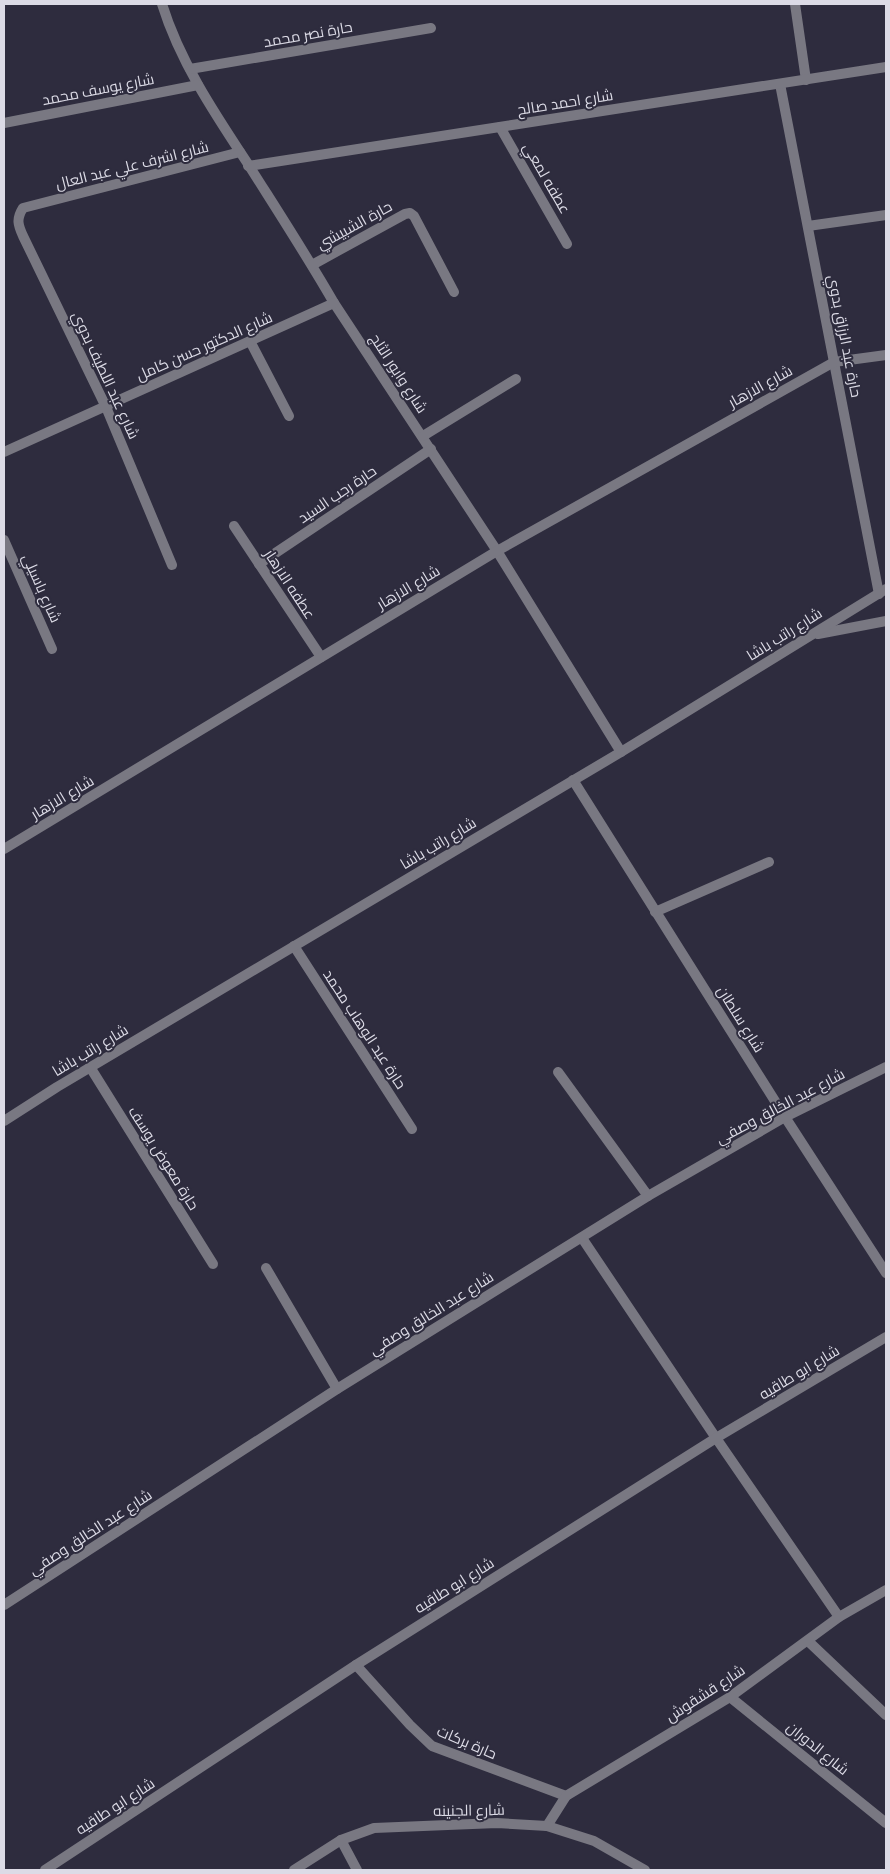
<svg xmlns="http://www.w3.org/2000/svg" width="890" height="1874" font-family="'Source Serif 4',Cairo,serif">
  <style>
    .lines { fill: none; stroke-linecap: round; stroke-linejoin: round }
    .minor { stroke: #797882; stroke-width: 10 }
    .labels { text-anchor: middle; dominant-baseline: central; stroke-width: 4; stroke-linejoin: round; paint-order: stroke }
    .street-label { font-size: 15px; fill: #dcdbe6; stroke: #2e2c3e }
  </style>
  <rect width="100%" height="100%" fill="#2e2c3e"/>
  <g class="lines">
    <g class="minor">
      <path d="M162 4C180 62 215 114 248 164 277 210 307 256 334 303L497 551 621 752"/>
      <path d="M795 4 806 80"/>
      <path d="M190 69 431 28"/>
      <path d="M780 84 879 594"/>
      <path d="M4 123 198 85"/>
      <path d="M500 127 567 244"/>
      <path d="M248 166 886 67"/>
      <path d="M808 226 886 215"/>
      <path d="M312 265 405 214 410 213 414 216 454 292"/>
      <path d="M250 341 289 416"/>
      <path d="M423 436 516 379"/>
      <path d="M4 452 334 303"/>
      <path d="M234 526 321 657"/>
      <path d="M4 540 52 649"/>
      <path d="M259 564 431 449"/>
      <path d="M172 565 106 407 23 236C18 225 16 219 23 208L240 152"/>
      <path d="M818 634 886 621"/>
      <path d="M573 780 785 1117 886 1273"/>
      <path d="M4 849 497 551 834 362 886 355"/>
      <path d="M655 912 769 862"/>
      <path d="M294 946 412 1129"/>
      <path d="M90 1067 213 1264"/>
      <path d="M558 1072 648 1196"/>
      <path d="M4 1121 57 1087 621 752 886 589"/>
      <path d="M582 1238 716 1438 839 1617"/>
      <path d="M266 1268 337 1389"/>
      <path d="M4 1605 337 1389 648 1196 785 1117 886 1067"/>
      <path d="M808 1641 886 1715"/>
      <path d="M356 1665 410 1725 432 1746 566 1796"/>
      <path d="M730 1697 886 1823"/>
      <path d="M547 1826 566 1796 730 1697 839 1617 886 1590"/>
      <path d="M341 1840 357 1870"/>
      <path d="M45 1870 356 1665 716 1438 886 1337"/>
      <path d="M294 1870 341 1840 374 1828 497 1823 547 1826 594 1841 645 1870"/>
    </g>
  </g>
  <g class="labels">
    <g class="street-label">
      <text transform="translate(308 34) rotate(-10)">حارة نصر محمد</text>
      <text transform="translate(98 89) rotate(-11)">شارع يوسف محمد</text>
      <text transform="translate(565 102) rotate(-9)">شارع احمد صالح</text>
      <text transform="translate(132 165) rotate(-14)">شارع اشرف علي عبد العال</text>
      <text transform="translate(547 178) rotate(60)">عطفه لمعي</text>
      <text transform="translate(354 225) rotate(-29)">حارة الشبيشي</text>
      <text transform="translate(845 336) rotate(79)">حارة عبد الرزاق بدوي</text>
      <text transform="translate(204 346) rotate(-24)">شارع الدكتور حسن كامل</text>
      <text transform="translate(399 373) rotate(57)">شارع وابور الثلج</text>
      <text transform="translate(106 375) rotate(65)">شارع عبد اللطيف بدوي</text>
      <text transform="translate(760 386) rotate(-29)">شارع الازهار</text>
      <text transform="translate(337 494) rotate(-34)">حارة رجب السيد</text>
      <text transform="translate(290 584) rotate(57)">عطفه الازهار</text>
      <text transform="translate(408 587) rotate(-31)">شارع الازهار</text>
      <text transform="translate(42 588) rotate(66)">شارع باسيلي</text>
      <text transform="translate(784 634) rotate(-32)">شارع راتب باشا</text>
      <text transform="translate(62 797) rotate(-31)">شارع الازهار</text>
      <text transform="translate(438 843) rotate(-31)">شارع راتب باشا</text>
      <text transform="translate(741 1019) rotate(58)">شارع سلطان</text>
      <text transform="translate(365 1029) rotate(57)">حارة عبد الوهاب محمد</text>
      <text transform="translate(90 1050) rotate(-31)">شارع راتب باشا</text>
      <text transform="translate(780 1106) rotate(-28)">شارع عبد الخالق وصفي</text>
      <text transform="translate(164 1158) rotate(58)">حارة معوض يوسف</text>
      <text transform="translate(431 1313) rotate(-32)">شارع عبد الخالق وصفي</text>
      <text transform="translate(799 1372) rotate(-31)">شارع ابو طاقيه</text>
      <text transform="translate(90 1532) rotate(-33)">شارع عبد الخالق وصفي</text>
      <text transform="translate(454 1585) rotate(-32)">شارع ابو طاقيه</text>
      <text transform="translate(705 1693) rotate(-33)">شارع قشقوش</text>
      <text transform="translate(467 1742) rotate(23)">حارة بركات</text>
      <text transform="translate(818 1748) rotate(39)">شارع الدوران</text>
      <text transform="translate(115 1806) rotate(-33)">شارع ابو طاقيه</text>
      <text transform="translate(469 1810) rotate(-1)">شارع الجنينه</text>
    </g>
  </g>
  <rect width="890" height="1874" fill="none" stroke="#dcdbe6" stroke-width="10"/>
</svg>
